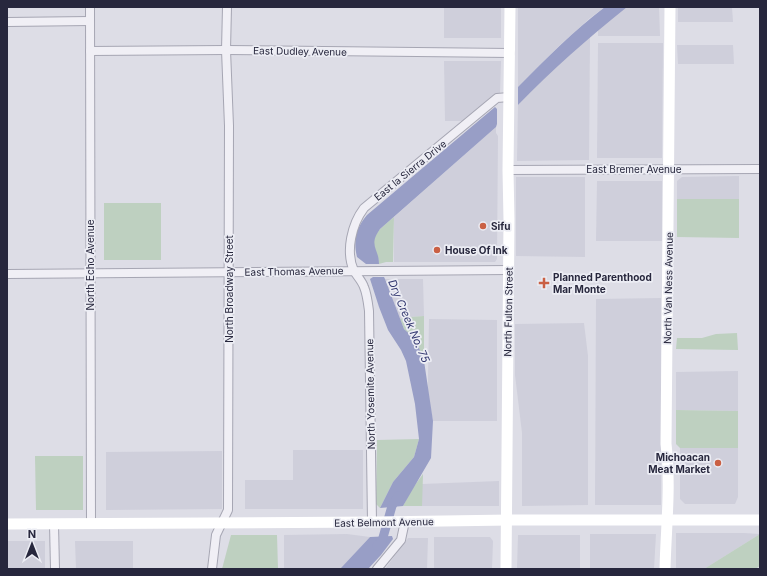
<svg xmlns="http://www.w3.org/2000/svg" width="767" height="576" font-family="Inter,sans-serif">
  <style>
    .built { fill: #cfcfdb }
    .green { fill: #bed0c0 }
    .water { fill: #989ec6 }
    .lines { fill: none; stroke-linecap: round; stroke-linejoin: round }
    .canal { stroke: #989ec6; stroke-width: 9 }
    .street-casing { stroke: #a6a6b3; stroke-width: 10 }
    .street { stroke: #f0eff5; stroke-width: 8 }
    .secondary { stroke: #fff; stroke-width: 11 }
    .poi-dot { fill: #ca6044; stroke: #ecedf4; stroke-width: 1.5 }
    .labels { text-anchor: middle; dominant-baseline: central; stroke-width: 3.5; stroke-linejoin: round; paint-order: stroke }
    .street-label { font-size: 10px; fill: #27273d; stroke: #ecedf4 }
    .poi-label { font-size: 10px; font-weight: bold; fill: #27273d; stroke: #ecedf4; text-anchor: start }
    .water-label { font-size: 11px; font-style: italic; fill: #32376f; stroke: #ecedf4 }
  </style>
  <rect width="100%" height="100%" fill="#dddde6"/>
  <g class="built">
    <rect x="444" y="7" width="57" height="31"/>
    <path d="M518 7H605L590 18 561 44 518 87Z"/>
    <path d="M626 7H659L660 36H598V29Z"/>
    <path d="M678 7H732L733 22H678Z"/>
    <path d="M590 36 589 160 517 161 518 105 547 74Z"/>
    <path d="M598 43H663L662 158H597Z"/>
    <path d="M677 45H733L734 64H678Z"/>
    <path d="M444 61H501L500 93 468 121H445Z"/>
    <path d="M496 127V133L498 136 497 259 495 262H394V217Z"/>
    <path d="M739 176V199H677V181L682 177Z"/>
    <path d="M516 177H585V257L516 256Z"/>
    <path d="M597 181H662V241H596Z"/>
    <path d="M385 279H423L424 316 410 317 400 319Z"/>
    <path d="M661 298V505H595L596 299Z"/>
    <path d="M429 319 497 320V421H433L428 393V379Z"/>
    <path d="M584 323 588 356V505L522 506V433L515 375V324Z"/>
    <path d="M738 371V411L676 410V372Z"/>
    <path d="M680 448H738V497L735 504H685L680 499Z"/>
    <path d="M293 450H363V509H245V480H293Z"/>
    <path d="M222 451V509L106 510V452Z"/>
    <path d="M499 481V506H422V484Z"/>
    <path d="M676 533H744L760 534 704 569H676Z"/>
    <path d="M347 534 370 537 340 569H284V535Z"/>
    <path d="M590 534H656L654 569H590Z"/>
    <path d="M518 535H580V569H517Z"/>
    <path d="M434 537H490L493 541 492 569H434Z"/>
    <path d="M408 538H428L427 569H385Z"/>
    <rect x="7" y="541" width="38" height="28"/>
    <path d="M75 541H133V569H76Z"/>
  </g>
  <g class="green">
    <path d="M677 199H739V238L677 237Z"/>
    <rect x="104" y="203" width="57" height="57"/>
    <path d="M394 217 393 262H386L379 264C379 257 375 252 374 245 372 233 386 224 394 217Z"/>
    <path d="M424 316V361L416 340 404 329 400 319 410 317Z"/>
    <path d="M737 333 738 350 676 349 677 338H702L716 334Z"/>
    <path d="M676 410 738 411V448H680L676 444Z"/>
    <path d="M419 439 414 457 393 482 380 508 376 504 377 440Z"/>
    <path d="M35 456H83V510H36Z"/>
    <path d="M423 474 422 506H403L412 489Z"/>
    <path d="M760 534V566L755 569H704Z"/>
    <path d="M231 535H277L278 569H222Z"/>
  </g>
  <g class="water">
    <path d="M605 7H627C588 38 552 70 518 105V87C546 59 573 31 605 7Z"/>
    <path d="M495 107 497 109V124L496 127 380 229C368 246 379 248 379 264H366L357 257C353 240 356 228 367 215Z"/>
    <path d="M373 277H384L385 279 404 329 416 340 424 361 433 421 431 458 403 506 380 508 393 482 414 457 419 439 415 404 406 361 401 350 388 330 379 307 370 279Z"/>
    <path d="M392 536 393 539 381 555 368 569H340L370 537Z"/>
  </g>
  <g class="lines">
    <path class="canal" d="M377 546 382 541 392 506 398 496"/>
    <defs>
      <g id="street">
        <path d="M90 7 91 524"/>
        <path d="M7 22 90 21"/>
        <path d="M90 51 226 50 510 53"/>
        <path d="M508 170 760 169"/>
        <path d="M7 274 509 270"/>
        <path d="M372 522 369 311C368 303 367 294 364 287 362 281 357 276 354 271 345 251 352 224 364 208L497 98 509 97"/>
        <path d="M54 524 55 569"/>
        <path d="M212 569 216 535 228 510 229 126 226 50 227 7"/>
        <path d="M377 569 401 540 405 521"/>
      </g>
    </defs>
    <use href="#street" class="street-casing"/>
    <use href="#street" class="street"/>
    <g class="secondary">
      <path d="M7 524 376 522 516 520H760"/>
      <path d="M506 569 509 220 508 170 510 7"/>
      <path d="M665 569C666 527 671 486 666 444L670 7"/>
    </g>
  </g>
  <g class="poi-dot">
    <circle cx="483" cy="226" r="4"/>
    <circle cx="437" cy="250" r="4"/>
    <path d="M542 277h4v4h4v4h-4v4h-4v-4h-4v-4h4z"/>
    <circle cx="718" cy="463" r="4"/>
  </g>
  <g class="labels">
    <g class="street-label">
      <text transform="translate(300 51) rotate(1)">East Dudley Avenue</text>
      <text x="634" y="169">East Bremer Avenue</text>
      <text transform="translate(410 170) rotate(-39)">East la Sierra Drive</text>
      <text transform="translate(90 265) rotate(-90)">North Echo Avenue</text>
      <text transform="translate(294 271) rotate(-1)">East Thomas Avenue</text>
      <text transform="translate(668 288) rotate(-89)">North Van Ness Avenue</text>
      <text transform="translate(229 289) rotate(-90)">North Broadway Street</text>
      <text transform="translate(508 312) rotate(-89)">North Fulton Street</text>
      <text transform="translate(370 394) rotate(-91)">North Yosemite Avenue</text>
      <text transform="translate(384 522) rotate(-1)">East Belmont Avenue</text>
    </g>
    <g class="poi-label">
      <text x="491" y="226">Sifu</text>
      <text x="445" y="250">House Of Ink</text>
      <text x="553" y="277">Planned Parenthood<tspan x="553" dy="12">Mar Monte</tspan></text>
      <text x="710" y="457" text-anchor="end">Michoacan<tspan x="710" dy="12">Meat Market</tspan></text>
    </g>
    <g class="water-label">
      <text transform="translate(409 321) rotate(67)">Dry Creek No. 75</text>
    </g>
  </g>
  <rect width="767" height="576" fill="none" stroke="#27273d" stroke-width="16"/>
  <g transform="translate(32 544)" stroke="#ecedf4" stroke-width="3" paint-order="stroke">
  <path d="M0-3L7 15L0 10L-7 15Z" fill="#27273d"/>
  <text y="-6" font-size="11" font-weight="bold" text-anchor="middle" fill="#27273d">N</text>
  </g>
</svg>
